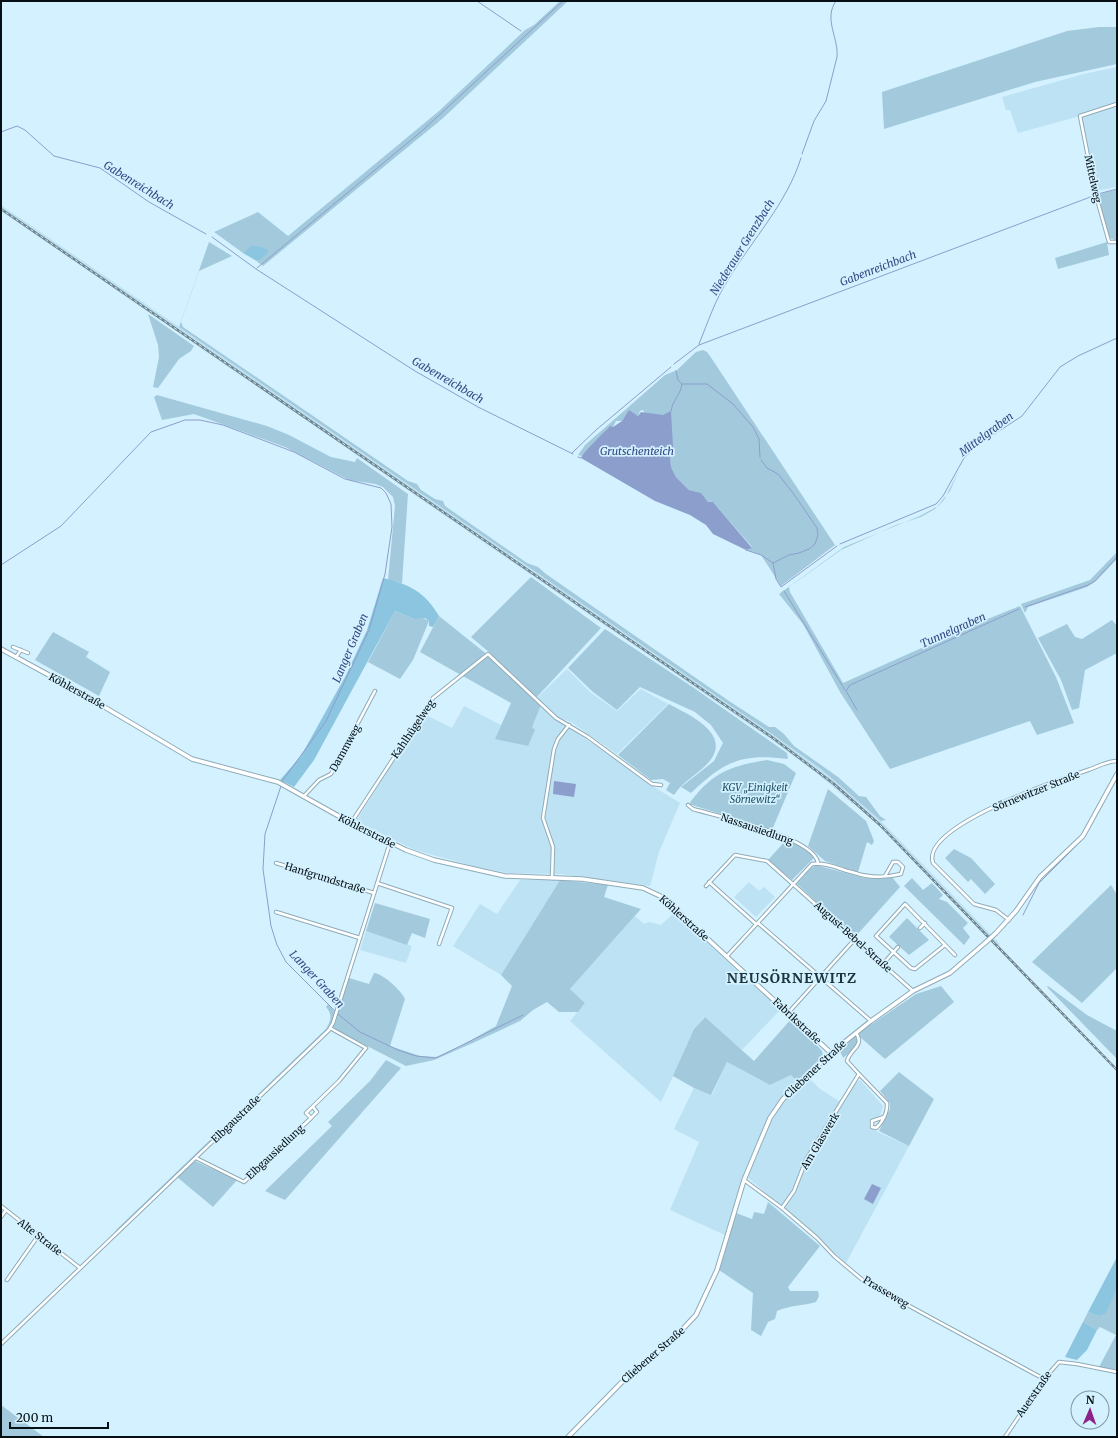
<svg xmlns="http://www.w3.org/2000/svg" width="1118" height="1438" font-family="Merriweather,serif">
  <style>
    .built { fill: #bde2f4 }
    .green { fill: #a3cadc }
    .forest { fill: #8bc5df }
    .water { fill: #8c9ecc }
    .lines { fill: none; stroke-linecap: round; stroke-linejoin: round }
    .stream { stroke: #8c9ecc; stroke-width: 1 }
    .street-casing { stroke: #8fabb8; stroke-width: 4.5 }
    .secondary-casing { stroke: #8fabb8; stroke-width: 5.5 }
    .street { stroke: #fff; stroke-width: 2.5 }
    .secondary { stroke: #fff; stroke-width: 3.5 }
    .rail-casing { stroke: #6f838c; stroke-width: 2.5 }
    .rail { stroke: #d3f1ff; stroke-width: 1; stroke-dasharray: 3; stroke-linecap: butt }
    .secondary-bridge-casing { stroke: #8fabb8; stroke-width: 5.5; stroke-linecap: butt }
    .secondary-bridge { stroke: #fff; stroke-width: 3.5 }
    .labels { text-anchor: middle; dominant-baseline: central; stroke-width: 3.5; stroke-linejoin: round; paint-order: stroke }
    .street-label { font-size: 10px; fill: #061014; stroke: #d3f1ff }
    .park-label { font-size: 10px; font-style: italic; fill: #1e4e61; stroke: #d3f1ff }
    .water-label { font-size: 11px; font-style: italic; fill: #354883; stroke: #d3f1ff }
    .district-label { font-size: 14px; font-weight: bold; letter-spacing: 1px; fill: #1a333d; stroke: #d3f1ff }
  </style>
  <rect width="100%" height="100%" fill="#d3f1ff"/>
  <g class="built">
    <path d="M1117 67V187L1095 191 1080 116 1018 133 1010 110H1006L1002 97 1084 74Z"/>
    <path d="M1 205 724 700 821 769 881 821 1000 944 996 947 879 826 854 803 853 804 817 773 769 738 1 211Z"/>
    <path d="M567 669 591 693 617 711 641 689 668 704 617 754 571 722 559 718 537 698Z"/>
    <path d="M541 705 565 725 614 758 646 782 680 803 659 852 650 886 561 874 508 873 473 866 415 850 356 821 424 714 452 728 464 706 501 725 495 739 531 728Z"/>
    <path d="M520 880H560L501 975 453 946 480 904 497 914Z"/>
    <path d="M749 882 759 891 764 887 775 897 756 917 734 897Z"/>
    <path d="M674 913 781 1009 742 1050 704 1017 694 1029 661 1102 570 1021 585 1003 570 989 635 916 644 924 649 922 661 925Z"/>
    <path d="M366 931 412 946 406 963 360 950Z"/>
    <path d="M727 1062 770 1085 791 1075 801 1085 809 1078 820 1089 839 1101 849 1094 855 1083 860 1080 883 1106 880 1116 870 1119 869 1126 871 1129 909 1146 846 1263 745 1175 725 1235 670 1210 699 1142 674 1129 694 1088 712 1095Z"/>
  </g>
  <g class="green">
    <path d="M560 1H568L442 119 263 266 255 260H260L256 246 243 253 214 232 258 212 288 236 439 111 525 30 534 25Z"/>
    <path d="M1099 27H1117V64L1035 82 884 129 882 92 1067 31Z"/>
    <path d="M1117 189V241L1110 238 1109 235 1097 195Z"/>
    <path d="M209 242 232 256 199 271 181 322 183 327 408 481 417 484 421 490 435 499 443 501 445 506 527 563 538 567 546 574 729 701 769 727H775L784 734 794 746 838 777 859 796 866 797 880 816 886 820 881 821 821 769 772 734 179 327Z"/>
    <path d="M1107 242 1109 255 1058 269 1055 258Z"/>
    <path d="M148 314 194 346 191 351 179 359 158 388 153 387 159 357 158 345Z"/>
    <path d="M703 350 707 352 712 359 835 545 781 586 761 555 746 550 752 547 713 502H708L700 493 689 490 676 477 671 467 670 455 643 410 640 411 638 416 629 411 622 421H616L613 427H610L582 456 578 455 585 445 665 375 677 370 696 352Z"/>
    <path d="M157 395 267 426 289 435 331 457 355 462 357 458 408 494 402 583 388 580 395 506 393 497 383 487 375 484 349 480 285 447 194 414 162 420 154 397Z"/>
    <path d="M959 471 950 491 935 509 921 517 896 525 841 550 789 587 790 592 843 683 980 622 1020 606 1056 677 1074 723 1037 735 1030 721 890 769 840 692 803 624 779 594 844 547 920 516 938 506 944 500Z"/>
    <path d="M1117 552V559L1096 581 1087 587 1028 607 1025 613 1021 604 1090 580Z"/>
    <path d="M531 577 601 628 536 698 490 653 471 637Z"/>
    <path d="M395 611 414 619 421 617 429 621 413 660 400 679 368 662Z"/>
    <path d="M439 616 484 652 541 705 532 727 535 730 528 746 495 739 511 703 420 652Z"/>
    <path d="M1112 620 1117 626V653L1085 670 1079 708 1072 710 1061 680 1038 638 1067 624 1075 637 1082 639Z"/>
    <path d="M605 629 694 688 787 753 788 759C741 753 725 761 691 793L681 787 714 761 723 743 711 725 695 712 640 687 617 710 593 692 568 668Z"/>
    <path d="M53 632 89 652 86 657 110 672 99 696 35 660Z"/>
    <path d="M669 704C689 715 734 734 708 763 697 775 683 781 674 795L666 790 670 783 663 779 651 780 618 755Z"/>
    <path d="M767 760 784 764 796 773 772 830 689 804C711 773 730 766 767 760Z"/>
    <path d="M828 789 866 821 874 841 872 845 867 842 858 872 825 861 808 846Z"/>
    <path d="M787 839 808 851 814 858 792 880 768 860Z"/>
    <path d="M954 849 971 858 995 884 985 894 971 879 968 882 945 858Z"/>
    <path d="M816 865 864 878 878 879 892 877 900 887 855 937 797 884 810 869Z"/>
    <path d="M912 878 923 890 932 883 943 895 939 899 947 902 968 923 963 928 970 937 964 945 904 886Z"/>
    <path d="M560 880 608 885 604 897 641 909 570 989 585 1003 578 1012H559L547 1002 533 1010 520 1021 475 1042 434 1060 406 1066 334 1029 333 1026 349 978 369 984 374 973C382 973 402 991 405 999L390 1046 420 1056 436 1057 459 1047 496 1026 512 986 501 975Z"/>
    <path d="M1111 885 1117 895V968L1082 1003 1032 962Z"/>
    <path d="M375 903 430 919 425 938 412 933 407 945 366 931Z"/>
    <path d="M907 918 929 940 909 955 889 937Z"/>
    <path d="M941 986 954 1002 885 1059 860 1037 859 1033 916 994Z"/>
    <path d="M1048 986 1087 1015 1117 1031V1059L1047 987Z"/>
    <path d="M328 1004 335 1012 332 1021 323 1034 117 1231 116 1230 325 1030C331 1021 333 1015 326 1007Z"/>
    <path d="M705 1017 754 1061 792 1018 822 1051 823 1056 797 1081 791 1075 770 1085 727 1062 711 1095 694 1088 673 1076 661 1102 694 1029Z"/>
    <path d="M856 1036C862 1046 849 1053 843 1058L840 1051Z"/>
    <path d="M386 1060 401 1068 285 1200 265 1191 332 1126 328 1122 370 1081Z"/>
    <path d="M899 1072 934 1099 909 1146 879 1131 890 1109V1103L880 1091Z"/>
    <path d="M195 1161 237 1180 213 1207 177 1177Z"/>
    <path d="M768 1202 820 1246 788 1287 790 1291H818L819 1296 816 1302C803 1306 790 1305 777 1311L775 1319 768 1322 761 1336 751 1330 753 1293 719 1270 736 1213 752 1219 754 1212 764 1214Z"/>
    <path d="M1117 1288V1370L1099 1367 1116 1335 1100 1327 1097 1330 1083 1322 1088 1312 1098 1316Z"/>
    <path d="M1 1405 44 1437H1Z"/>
  </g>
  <g class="forest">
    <path d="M252 246H256L267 249 268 252 260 260H255L243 253Z"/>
    <path d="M383 578C409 584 425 592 439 616L433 627 429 626V621L425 618 414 619 395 611 314 760 294 787 280 780 301 756 346 675 367 630Z"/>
    <path d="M1117 1257V1288L1106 1313 1098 1316 1088 1312Z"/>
    <path d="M1083 1322 1097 1330 1087 1350 1077 1360 1065 1357Z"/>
  </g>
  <g class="water">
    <path d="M629 410 638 416 641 412 663 415 671 411 673 446 670 455 671 467 676 477 689 490 701 493 708 502H713L752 548 746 550 713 534 706 525 690 515 655 501 581 458C583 452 604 433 610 426L613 427 622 421Z"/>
    <path d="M554 781 576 784 574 797 553 794Z"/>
    <path d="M872 1184 881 1188 873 1204 864 1199Z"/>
  </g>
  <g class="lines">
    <g class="stream">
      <path d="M477 1 521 31"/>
      <path d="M1 132 17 126 25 130 54 156 100 168 149 202 206 234"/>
      <path d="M802 154 814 121 826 101 837 57C839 38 823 19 836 1"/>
      <path d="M1098 194 1117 189"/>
      <path d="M212 237 256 269 415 371 478 407 573 454"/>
      <path d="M257 268 423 130 563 1"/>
      <path d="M699 344C708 322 715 300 728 280 752 240 787 203 801 158"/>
      <path d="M674 364 699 345 1093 196"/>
      <path d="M682 384H707L733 404 753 427 759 439 760 457"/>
      <path d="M671 411C672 401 681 394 682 384L678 380 676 371"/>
      <path d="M572 453 596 430 671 367"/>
      <path d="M578 457 581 458"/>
      <path d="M761 460 767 468 778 474 793 493 817 528 818 535 815 544 809 549 799 553 789 555 773 563"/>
      <path d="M840 544 936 504 943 496 964 458 978 445 1022 416 1060 367 1078 356 1117 338"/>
      <path d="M746 550 761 555 773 563 776 579 781 587 837 546"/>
      <path d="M1 565 61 526 151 432 185 420H200L223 425 294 452 345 479 381 488 386 493 391 504 392 527 385 574 369 630 326 721 283 780 265 834 263 869 271 926 277 945 286 962 339 1015 360 1032 398 1050 416 1056 436 1058 523 1015"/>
      <path d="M784 591 845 690"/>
      <path d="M1025 607 1088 585 1095 581 1117 557"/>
      <path d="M857 710 846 691 850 685 1019 609"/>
      <path d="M1023 915 1039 883 1082 840"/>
    </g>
    <defs>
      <g id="street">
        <path d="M1117 104 1080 116 1095 192 1109 242H1117"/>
        <path d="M13 647 28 653"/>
        <path d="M16 657 21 650"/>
        <path d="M304 796 319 780 331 774 375 691"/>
        <path d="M688 805 693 809C717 816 814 837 818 863"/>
        <path d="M351 823 433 698 488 654 556 718 588 737 652 784 661 785"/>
        <path d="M276 863 374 893"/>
        <path d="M552 878 553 847 543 818 554 749 558 739 569 725"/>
        <path d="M709 882 756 924"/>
        <path d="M377 883 452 908 439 944"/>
        <path d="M706 886 735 855 767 861 913 991"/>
        <path d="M276 912 360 938"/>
        <path d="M1009 920 996 910 974 904 933 863C920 826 1061 779 1088 770 1097 767 1107 761 1117 761"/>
        <path d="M758 923 871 1021"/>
        <path d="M920 928 925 923"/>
        <path d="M945 945 915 969 911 968 876 936 905 904 955 955"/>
        <path d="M727 956 812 864C827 862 841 870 855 873 870 878 885 878 901 874L903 867 898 862H893L885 876"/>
        <path d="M883 964 898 947"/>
        <path d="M789 1012 855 939"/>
        <path d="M856 1033C865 1046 850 1049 847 1061L859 1074"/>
        <path d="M311 1118 317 1112 313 1107"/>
        <path d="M196 1158 244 1182 311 1118 306 1113 339 1081 366 1048 330 1028"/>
        <path d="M744 1180 782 1208 817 1238 834 1256 865 1282 1044 1379"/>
        <path d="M1 1206 80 1268"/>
        <path d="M782 1208 794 1191 806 1160 859 1074 887 1103C888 1112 882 1123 876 1128L872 1127V1121L884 1117"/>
        <path d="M1 1217 6 1210"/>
        <path d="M7 1280 38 1236"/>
        <path d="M1 1344 329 1030 333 1023 390 843"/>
        <path d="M1005 1437 1044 1379 1059 1362 1077 1364 1117 1372"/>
      </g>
      <g id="secondary">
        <path d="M1 649 69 686 192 759 278 782 351 823 406 850 434 860 505 876 582 879 643 888 660 896 672 906 831 1053"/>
        <path d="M996 933 1016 911 1040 877 1083 836 1117 774"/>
        <path d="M568 1437 622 1382 679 1333 696 1315 717 1270 744 1180 759 1144 770 1118 783 1099 831 1053 871 1021 913 991 950 973 985 943"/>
      </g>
    </defs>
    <use href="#street" class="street-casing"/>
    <use href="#secondary" class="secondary-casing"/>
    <use href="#street" class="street"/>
    <use href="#secondary" class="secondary"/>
    <defs>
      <path id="rail" d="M1 209 773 738 834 784 880 825 1117 1070"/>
    </defs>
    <use href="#rail" class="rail-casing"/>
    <use href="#rail" class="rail"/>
    <defs>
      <path id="secondary-bridge" d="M985 943 996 933"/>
    </defs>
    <use href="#secondary-bridge" class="secondary-bridge-casing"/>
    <use href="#secondary-bridge" class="secondary-bridge"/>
  </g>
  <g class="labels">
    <g class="street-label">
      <text transform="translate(1093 179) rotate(78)">Mittelweg</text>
      <text transform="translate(77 691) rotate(29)">Köhlerstraße</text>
      <text transform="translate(413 729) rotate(-56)">Kahlhügelweg</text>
      <text transform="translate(345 748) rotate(-61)">Dammweg</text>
      <text transform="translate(1036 791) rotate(-22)">Sörnewitzer Straße</text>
      <text transform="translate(757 829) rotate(19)">Nassausiedlung</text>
      <text transform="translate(367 831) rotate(27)">Köhlerstraße</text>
      <text transform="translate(325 878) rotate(17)">Hanfgrundstraße</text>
      <text transform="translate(684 918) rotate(42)">Köhlerstraße</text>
      <text transform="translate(853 937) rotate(42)">August-Bebel-Straße</text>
      <text transform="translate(797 1021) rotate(43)">Fabrikstraße</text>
      <text transform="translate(815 1069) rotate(-43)">Cliebener Straße</text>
      <text transform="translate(236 1119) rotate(-44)">Elbgaustraße</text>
      <text transform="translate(820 1141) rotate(-59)">Am Glaswerk</text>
      <text transform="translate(275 1152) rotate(-43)">Elbgausiedlung</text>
      <text transform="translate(40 1237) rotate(38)">Alte Straße</text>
      <text transform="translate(886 1292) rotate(31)">Prasseweg</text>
      <text transform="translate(653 1355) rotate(-41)">Cliebener Straße</text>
      <text transform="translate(1034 1394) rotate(-55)">Auerstraße</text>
    </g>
    <g class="park-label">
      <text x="755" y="787">KGV „Einigkeit<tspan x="755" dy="12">Sörnewitz“</tspan></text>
    </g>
    <g class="water-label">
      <text transform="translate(139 185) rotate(32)">Gabenreichbach</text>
      <text transform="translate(742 247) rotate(-58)">Niederauer Grenzbach</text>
      <text transform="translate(878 268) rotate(-21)">Gabenreichbach</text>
      <text transform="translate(448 380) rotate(30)">Gabenreichbach</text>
      <text transform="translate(986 434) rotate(-37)">Mittelgraben</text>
      <text x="637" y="451">Grutschenteich</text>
      <text transform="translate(953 630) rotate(-24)">Tunnelgraben</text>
      <text transform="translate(350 648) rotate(-67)">Langer Graben</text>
      <text transform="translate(317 979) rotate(47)">Langer Graben</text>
    </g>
    <g class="district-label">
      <text x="792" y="978">NEUSÖRNEWITZ</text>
    </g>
  </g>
  <rect width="1118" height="1438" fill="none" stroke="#061014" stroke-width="4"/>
  <g transform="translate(1090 1410) rotate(2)"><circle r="19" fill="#d3f1ff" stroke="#8197a1"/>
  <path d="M0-3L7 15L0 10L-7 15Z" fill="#8b2389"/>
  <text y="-6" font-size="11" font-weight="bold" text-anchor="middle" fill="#061014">N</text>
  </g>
  <path d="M10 1422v6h98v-6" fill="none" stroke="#061014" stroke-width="2"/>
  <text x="16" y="1422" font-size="12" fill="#061014" stroke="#d3f1ff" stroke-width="3" paint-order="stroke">200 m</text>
</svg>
